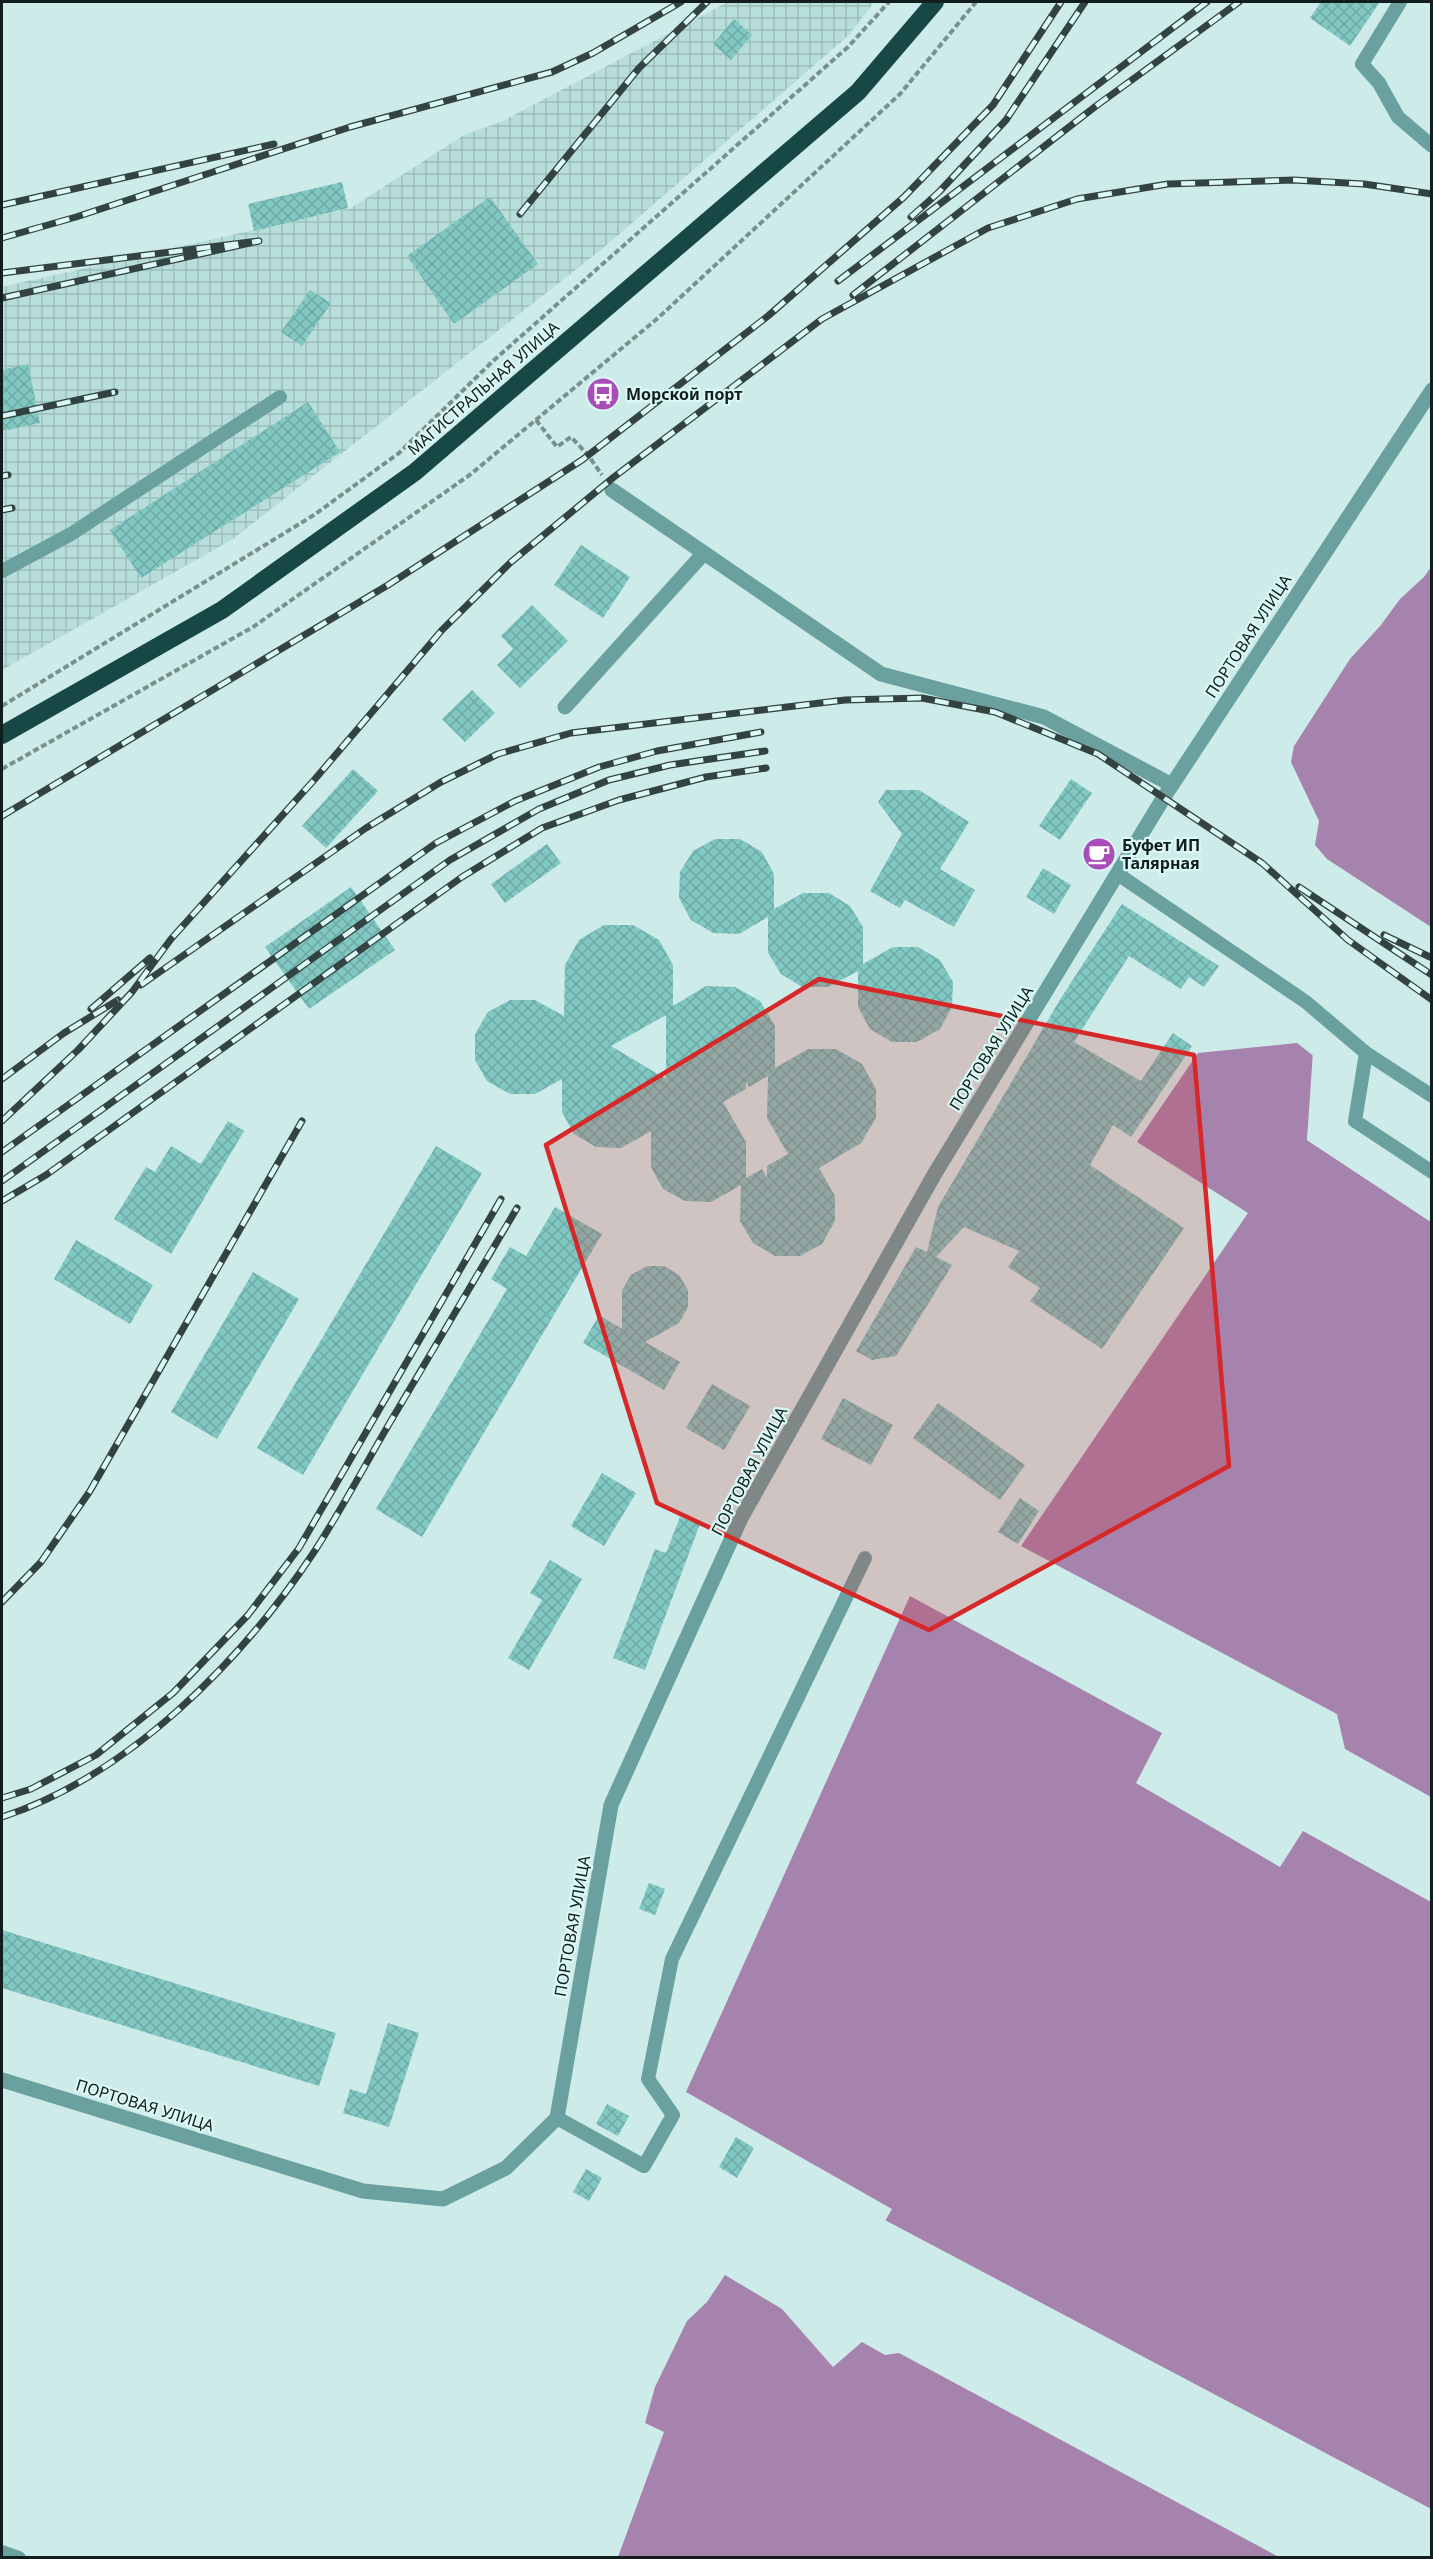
<svg xmlns="http://www.w3.org/2000/svg" width="1433" height="2559" font-family="'Noto Sans',sans-serif">
  <style>
    .industrial { fill: url(#industrial-grid) }
    .water { fill: #a683ac }
    .pier { fill: #cdebe9 }
    .building { fill: url(#building-cross-hatch); fill-rule: evenodd }
    .lines { fill: none; stroke-linecap: round; stroke-linejoin: round }
    .path { stroke: #7a908f; stroke-width: 4; stroke-dasharray: 6 3; stroke-linecap: butt }
    .lane { stroke: #6aa19e; stroke-width: 14 }
    .street { stroke: #6aa19e; stroke-width: 15 }
    .highway { stroke: #174846; stroke-width: 18 }
    .rail-casing { stroke: #334341; stroke-width: 7 }
    .rail { stroke: #daf9f6; stroke-width: 4.5; stroke-dasharray: 14; stroke-linecap: butt }
    .marked { fill: #d62828; fill-opacity: 0.2; stroke: #d62828; stroke-width: 4.5; stroke-linejoin: round }
    .labels { text-anchor: middle; dominant-baseline: central; stroke-width: 4.5; stroke-linejoin: round; paint-order: stroke }
    .street-label { font-size: 16px; fill: #121e1d; stroke: #daf9f6 }
    .poi-label { font-size: 16px; font-weight: bold; fill: #121e1d; stroke: #daf9f6; text-anchor: start }
  </style>
  <defs>
    <pattern id="industrial-grid" width="8" height="8" patternUnits="userSpaceOnUse" patternTransform="scale(1.5)"><rect width="8" height="8" fill="#b7dedb"/><path d="M0 4h8M4 0v8" fill="none" stroke="#9cbebc"/></pattern>
    <pattern id="building-cross-hatch" width="8" height="8" patternUnits="userSpaceOnUse" patternTransform="scale(1.5)"><rect width="8" height="8" fill="#81c7c2"/><path d="M0 0l8 8M0 8l8-8" fill="none" stroke="#6eaaa6"/></pattern>
  </defs>
  <rect width="100%" height="100%" fill="#cdebe9"/>
  <path class="industrial" d="M728 2H874L849 35 602 249 233 539 2 670V287L351 208 464 135 503 121Z"/>
  <g class="water">
    <path d="M1431 567V927L1327 859 1315 845 1319 821 1291 762 1294 746 1350 659 1381 625 1400 599 1424 577Z"/>
    <path d="M1297 1043 1316 1058 1307 1140 1431 1222V1797L1345 1749 1337 1714 1021 1546 1248 1213 1137 1142 1198 1053Z"/>
    <path d="M910 1596 1162 1733 1136 1783 1280 1867 1303 1831 1431 1902V2509L1052 2309 881 2228 892 2209 686 2092Z"/>
    <path d="M725 2275 782 2309 833 2367 862 2342 885 2355 899 2353 1279 2557H618L664 2432 645 2423 655 2387 687 2321 707 2302Z"/>
  </g>
  <g class="pier">
    <path d="M1313 1051 1319 1057 1321 1098 1310 1138 1432 1218 1431 1222 1307 1140Z"/>
    <path d="M883 2219 1431 2509 1432 2512 1052 2312 1019 2318 879 2231Z"/>
  </g>
  <g class="building">
    <path d="M1321 2H1380L1350 46 1310 18Z"/>
    <path d="M734 19 752 35 731 60 713 44Z"/>
    <path d="M342 182 348 208 254 231 248 204Z"/>
    <path d="M490 197 538 264 454 324 407 256Z"/>
    <path d="M310 290 331 303 302 346 281 332Z"/>
    <path d="M28 364 40 423 2 431V370Z"/>
    <path d="M308 402 340 452 141 578 110 530Z"/>
    <path d="M581 545 630 577 603 618 554 585Z"/>
    <path d="M532 605 568 641 520 688 497 665 513 649 501 636Z"/>
    <path d="M472 690 495 713 465 742 442 719Z"/>
    <path d="M353 769 378 791 326 848 302 826Z"/>
    <path d="M1071 779 1092 793 1060 840 1039 826Z"/>
    <path d="M886 790H919L969 822 940 869 975 890 954 927 905 900 900 908 870 891 902 834 878 802Z"/>
    <path d="M715 839H740L762 852 774 874V909L803 893H829L850 906 863 927V964L893 947H918L940 960 953 982 952 1007 940 1029 917 1042H892L870 1029 858 1007V971L828 987H802L781 974 768 953V917L739 934 713 933 691 920 679 898 680 872 693 851Z"/>
    <path d="M547 844 561 863 505 903 491 884Z"/>
    <path d="M1043 868 1071 885 1054 914 1026 897Z"/>
    <path d="M351 887 395 950 309 1009 265 947Z"/>
    <path d="M1122 904 1219 966 1204 987 1189 977 1181 989 1129 956 1074 1042 1141 1081 1173 1033 1192 1046 1131 1137 1113 1125 1090 1165 1184 1228 1102 1349 1030 1301 1040 1288 1008 1267 1019 1251 964 1227 936 1257 952 1265 896 1356 872 1360 856 1351 916 1247 927 1252 938 1207 1061 998Z"/>
    <path d="M604 925H633L659 940 673 965V1006L706 986 735 987 760 1001 775 1026V1068L808 1049H836L862 1064 876 1089V1118L861 1143 819 1168 835 1196V1221L822 1244 800 1256H775L753 1243 740 1221 741 1185 711 1202 685 1201 663 1189 651 1167V1131L621 1148 596 1147 574 1134 562 1112V1079L535 1094H510L487 1081 475 1060V1034L488 1012 510 1000H535L564 1016 565 965 579 940ZM666 1015V1079L611 1046ZM768 1076 767 1118 788 1154 767 1166V1178L762 1169 746 1178V1142L723 1102 746 1089V1081L749 1087Z"/>
    <path d="M228 1121 244 1131 171 1254 114 1219 146 1167 155 1172 171 1146 201 1164Z"/>
    <path d="M436 1146 482 1173 303 1475 257 1448Z"/>
    <path d="M555 1207 602 1234 422 1537 376 1509 507 1289 491 1279 510 1247 526 1256Z"/>
    <path d="M76 1240 153 1285 130 1324 54 1279Z"/>
    <path d="M647 1266H664L679 1275 688 1290V1307L679 1323 645 1342 680 1362 664 1390 583 1343 599 1315 622 1329V1290L631 1275Z"/>
    <path d="M253 1272 299 1299 217 1439 171 1412Z"/>
    <path d="M712 1384 750 1406 724 1450 686 1428Z"/>
    <path d="M843 1398 893 1425 871 1465 821 1439Z"/>
    <path d="M938 1403 1025 1465 1000 1500 913 1438Z"/>
    <path d="M602 1473 636 1493 604 1546 571 1526Z"/>
    <path d="M1020 1498 1039 1511 1018 1544 998 1532Z"/>
    <path d="M680 1517 700 1524 645 1670 613 1658 655 1549 666 1553Z"/>
    <path d="M550 1560 582 1579 529 1670 508 1658 542 1600 530 1593Z"/>
    <path d="M649 1883 665 1889 655 1915 639 1909Z"/>
    <path d="M2 1930 336 2033 319 2086 2 1988Z"/>
    <path d="M388 2023 419 2033 389 2127 343 2113 350 2089 366 2094Z"/>
    <path d="M607 2104 629 2116 618 2136 596 2124Z"/>
    <path d="M736 2137 754 2148 737 2178 719 2167Z"/>
    <path d="M586 2169 602 2178 589 2201 573 2192Z"/>
  </g>
  <g class="lines">
    <g class="path">
      <path d="M536 420 557 447 571 437 588 455 602 475"/>
      <path d="M2 706 314 515 399 453 493 361 848 47 889 2"/>
      <path d="M2 769 253 627 471 474 658 318 900 94 976 2"/>
    </g>
    <g class="lane">
      <path d="M1400 2 1362 64 1379 83 1398 117 1432 146"/>
      <path d="M2 571 71 534 280 397"/>
      <path d="M1119 875 1306 1002 1366 1053 1432 1096"/>
      <path d="M1366 1053 1355 1121 1432 1172"/>
      <path d="M557 2118 644 2166 673 2115 648 2079 672 1959 865 1558"/>
      <path d="M2 2552 19 2558"/>
    </g>
    <g class="street">
      <path d="M612 490 881 674 1044 717 1172 785"/>
      <path d="M565 707 704 553"/>
      <path d="M2 2080 363 2191 443 2199 506 2168 557 2118 611 1805 741 1518 934 1175 1164 797 1432 390"/>
    </g>
    <path class="highway" d="M2 735 222 610 415 472 858 92 935 2"/>
    <defs>
      <g id="rail">
        <path d="M2 205 274 144"/>
        <path d="M520 214 639 68 707 2"/>
        <path d="M911 217 939 192 1006 120 1085 2"/>
        <path d="M2 238 76 217 350 127 552 72 593 53 681 2"/>
        <path d="M2 273 259 241 2 298"/>
        <path d="M838 281 1207 2"/>
        <path d="M853 295 1096 106 1239 2"/>
        <path d="M2 416 115 392"/>
        <path d="M2 476 8 475"/>
        <path d="M2 510 12 508"/>
        <path d="M2 816 388 585 582 460 768 316 904 197 993 105 1061 2"/>
        <path d="M1299 887 1432 975"/>
        <path d="M1384 935 1432 958"/>
        <path d="M141 985 366 828 441 782 498 754 571 733 845 700 922 698 995 712 1098 754 1262 863 1348 940 1432 1000"/>
        <path d="M91 1009 150 958"/>
        <path d="M2 1079 64 1033 118 1000"/>
        <path d="M2 1121 78 1050 132 992 171 939 315 779 442 630 511 562 614 477 822 319 988 228 1077 199 1168 184 1294 180 1364 184 1432 194"/>
        <path d="M2 1152 436 843 515 801 599 767 657 751 761 732"/>
        <path d="M2 1181 450 860 539 809 609 780 670 765 765 751"/>
        <path d="M2 1201 46 1175 462 877 542 828 619 800 706 777 766 768"/>
        <path d="M2 1602 41 1562 90 1491 302 1121"/>
        <path d="M2 1798 31 1789 96 1755 173 1693 248 1615 299 1548 501 1199"/>
        <path d="M2 1817C128 1776 242 1661 314 1552 342 1509 366 1463 392 1419 434 1349 475 1278 517 1208"/>
      </g>
    </defs>
    <use href="#rail" class="rail-casing"/>
    <use href="#rail" class="rail"/>
  </g>
  <path class="marked" d="M819 979 1194 1055 1229 1466 929 1630 657 1503 546 1145Z"/>
  <defs>
    <symbol id="bus-disc" viewBox="-11 -11 22 22"><circle r="9.5" fill="#a94eb9" stroke="#daf9f6"/><path d="M-5-6H5V4H4V6H2V4H-2V6H-4V4H-5ZM-3.5-4V0h7V-4ZM-3.5 1.2v1.5H-2V1.2ZM2 1.2v1.5H3.5V1.2Z" fill="#fff"/></symbol>
    <symbol id="cafe-disc" viewBox="-11 -11 22 22"><circle r="9.5" fill="#a94eb9" stroke="#daf9f6"/><path d="M-5.5-4.5H6V0H3Q3 3.5 0 3.5H-2.5Q-5.5 3.5-5.5 0ZM3-3.2v2h1.7v-2ZM-6 4.5H4V6H-6Z" fill="#fff"/></symbol>
  </defs>
  <g fill-rule="evenodd">
    <use href="#bus-disc" x="584" y="375" width="38" height="38"/>
    <use href="#cafe-disc" x="1080" y="835" width="38" height="38"/>
  </g>
  <g class="labels">
    <g class="street-label">
      <text transform="translate(483 388) rotate(-41)">МАГИСТРАЛЬНАЯ УЛИЦА</text>
      <text transform="translate(1248 636) rotate(-57)">ПОРТОВАЯ УЛИЦА</text>
      <text transform="translate(991 1048) rotate(-58)">ПОРТОВАЯ УЛИЦА</text>
      <text transform="translate(749 1471) rotate(-62)">ПОРТОВАЯ УЛИЦА</text>
      <text transform="translate(572 1926) rotate(-80)">ПОРТОВАЯ УЛИЦА</text>
      <text transform="translate(145 2105) rotate(17)">ПОРТОВАЯ УЛИЦА</text>
    </g>
    <g class="poi-label">
      <text x="626" y="394">Морской порт</text>
      <text x="1122" y="845">Буфет ИП<tspan x="1122" dy="18">Талярная</tspan></text>
    </g>
  </g>
  <rect width="1433" height="2559" fill="none" stroke="#121e1d" stroke-width="6"/>
</svg>
